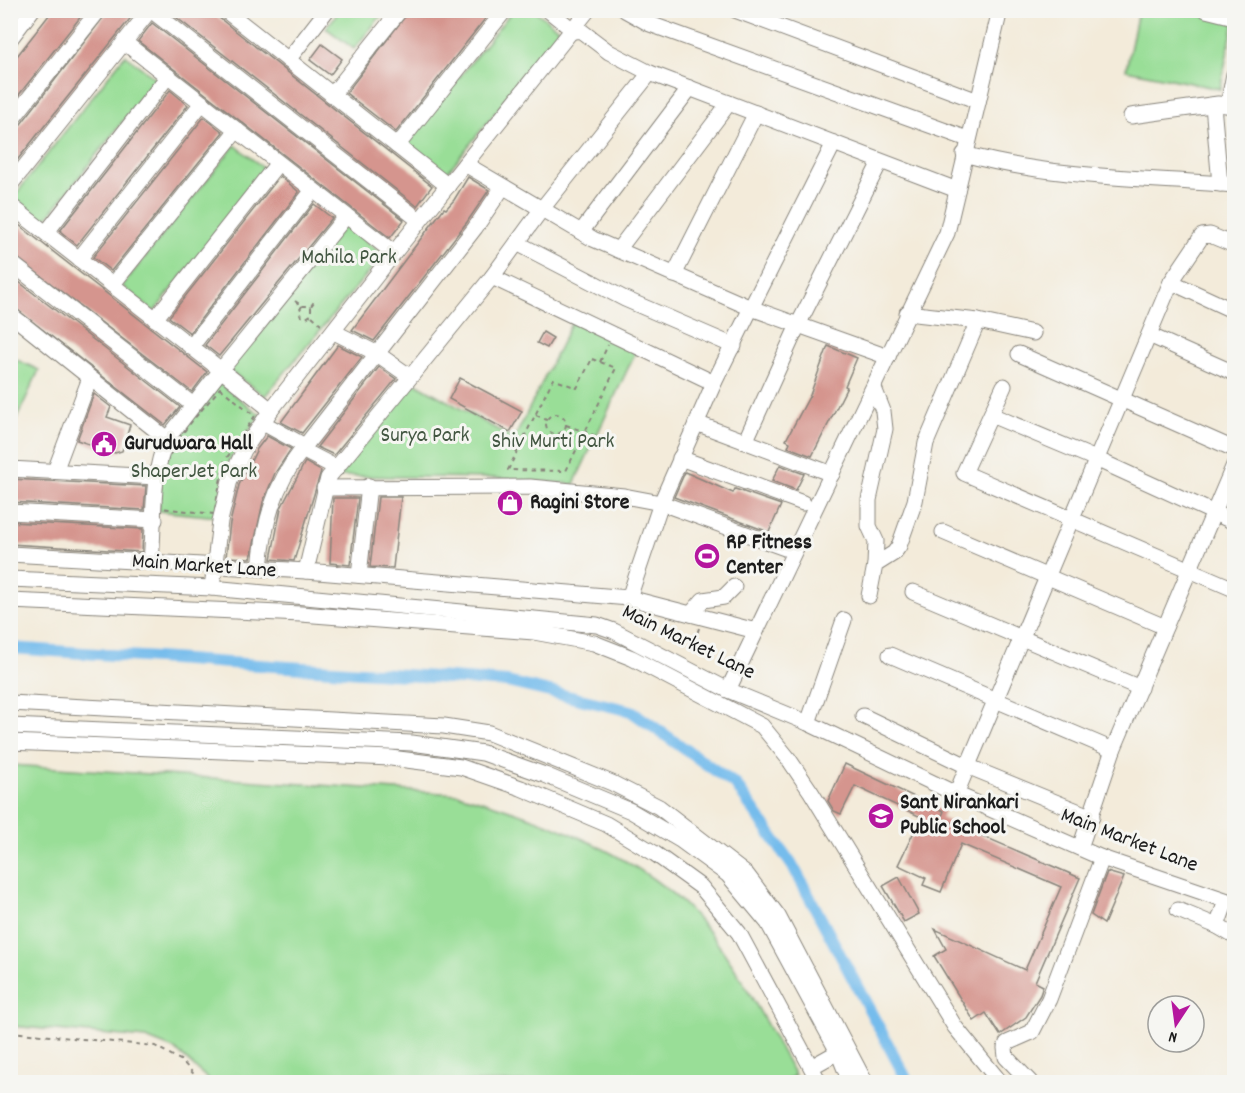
<svg xmlns="http://www.w3.org/2000/svg" width="1245" height="1093" font-family="Dekko,sans-serif">
  <style>
    .green { fill: #99de97; stroke: #5a7d5a; stroke-width: 1.5 }
    .lines { fill: none; stroke-linecap: round; stroke-linejoin: round }
    .canal { stroke: #74bcec; stroke-width: 12 }
    .building { fill: #d5958e }
    .minor-casing { stroke: #88847b; stroke-width: 17 }
    .path { stroke: #88847b; stroke-width: 2; stroke-dasharray: 4.5 4.5; stroke-linecap: butt }
    .minor { stroke: #fff; stroke-width: 15 }
    .labels { text-anchor: middle; dominant-baseline: central; stroke-width: 6; stroke-linejoin: round; paint-order: stroke }
    .park-label { font-size: 22px; fill: #425641; stroke: #f6f6f2 }
    .poi-label { font-size: 22px; font-weight: bold; fill: #1c1c1c; stroke: #f6f6f2; text-anchor: start }
    .street-label { font-size: 22px; fill: #1c1c1c; stroke: #f6f6f2 }
  </style>
  <rect width="100%" height="100%" fill="#f6f6f2"/>
  <filter id="ink" filterUnits="userSpaceOnUse"><feTurbulence type="fractalNoise" baseFrequency=".0167" numOctaves="2"/><feDisplacementMap in="SourceGraphic" scale="12" xChannelSelector="R" yChannelSelector="G"/><feConvolveMatrix kernelMatrix="1 2 1 2 8 2 1 2 1" color-interpolation-filters="sRGB"/></filter>
  <filter id="wash" filterUnits="userSpaceOnUse"><feTurbulence type="fractalNoise" baseFrequency=".008" numOctaves="4" result="noise"/><feDisplacementMap in="SourceGraphic" scale="24" xChannelSelector="R" yChannelSelector="G"/><feGaussianBlur stdDeviation="1.35" result="paint"/><feColorMatrix in="noise" values="0 0 0 0 0 0 0 0 0 0 0 0 0 0 0 0 0 1.4 0 .05"/><feComposite in="paint" operator="in"/></filter>
  <g filter="url(#wash)">
    <rect width="100%" height="100%" fill="#f3ebda"/>
    <g class="green">
      <path d="M340 10H385V11L354 49 326 28Z"/>
      <path d="M512 11H535L561 31 446 174 407 143Z"/>
      <path d="M1138 11H1182L1234 21 1220 89 1126 70Z"/>
      <path d="M125 55 156 79 43 223 12 199Z"/>
      <path d="M235 145 266 170 154 312 122 286Z"/>
      <path d="M346 224 383 255 265 396 227 369Z"/>
      <path d="M573 320 636 351 574 484 494 478 338 476 414 382 514 439Z"/>
      <path d="M15 359 39 370 11 431V369Z"/>
      <path d="M219 383 260 415 229 460 217 517 159 511 160 477 172 443Z"/>
      <path d="M11 765 458 794C533 815 630 851 686 906 733 953 762 1018 795 1075L784 1082H211L176 1050 146 1038 11 1026Z"/>
    </g>
    <g class="lines">
      <path class="canal" d="M10 648 507 682 631 711 736 785 794 868 908 1082"/>
    </g>
    <g id="blocks">
      <g class="building">
        <path d="M53 10H86L10 106V65Z"/>
        <path d="M109 10H137L10 169V132L18 128Z"/>
        <path d="M167 10H209L432 186 417 206Z"/>
        <path d="M410 10H492L396 132 346 93Z"/>
        <path d="M152 23 404 220 390 238 138 41Z"/>
        <path d="M322 44 342 59 330 75 310 60Z"/>
        <path d="M170 90 188 105 77 245 60 231Z"/>
        <path d="M204 117 223 132 111 271 93 257Z"/>
        <path d="M280 176 299 192 190 333 169 317Z"/>
        <path d="M468 177 489 190 467 222 374 341 352 330 444 208 446 209 454 200Z"/>
        <path d="M314 204 332 218 219 356 205 345Z"/>
        <path d="M10 218 207 372 192 392 10 252Z"/>
        <path d="M10 275 180 407 165 425 10 304Z"/>
        <path d="M543 332 553 338 547 348 537 343Z"/>
        <path d="M338 345 362 357 302 433 281 422Z"/>
        <path d="M828 346 857 358 845 386 847 387 812 456 788 447 790 442 786 440 810 395Z"/>
        <path d="M379 367 396 379 334 455 317 447Z"/>
        <path d="M460 378 522 411 510 432 449 399Z"/>
        <path d="M94 394 111 407 107 417 130 425 122 451 115 453 77 440Z"/>
        <path d="M267 436 291 449 275 473 263 502 251 558 226 557 230 523 239 485 257 449Z"/>
        <path d="M305 462 321 471 294 561 271 559 281 508Z"/>
        <path d="M780 465 804 474 796 490 772 481Z"/>
        <path d="M685 472 733 493 735 489 781 505 769 532 674 497Z"/>
        <path d="M10 479 146 486 144 510 10 502Z"/>
        <path d="M378 497H401L393 568 370 567Z"/>
        <path d="M333 498H358L350 565 330 563Z"/>
        <path d="M10 522 143 529 142 552 10 544Z"/>
        <path d="M845 764 944 811 941 818 1080 878 1035 982 1043 986 1040 995 1026 1017 1000 1035 986 1013 974 1021 934 956 946 949 935 929 1025 970 1061 887 961 844 941 892 923 885 926 878 898 865 921 817 855 786 841 814 834 811 828 801Z"/>
        <path d="M1107 872 1124 877 1104 924 1091 915Z"/>
        <path d="M899 877 919 914 904 922 883 886Z"/>
      </g>
    </g>
  </g>
  <g filter="url(#ink)">
    <use href="#blocks" fill-opacity="0" stroke="#88847b" stroke-width="1.5"/>
    <g class="lines">
      <defs>
        <g id="minor">
          <path d="M151 10 419 220"/>
          <path d="M225 10 448 186"/>
          <path d="M548 10 574 31 580 30 609 52 650 73 957 190"/>
          <path d="M625 10 650 24 968 139"/>
          <path d="M735 10 978 101"/>
          <path d="M1206 10 1234 17"/>
          <path d="M10 13 13 10"/>
          <path d="M10 39 32 10"/>
          <path d="M124 42 394 253"/>
          <path d="M288 60 327 10"/>
          <path d="M332 95 400 10"/>
          <path d="M1213 105 1220 184"/>
          <path d="M1228 105 1234 74"/>
          <path d="M1131 116 1218 104 1234 106"/>
          <path d="M10 122 99 10"/>
          <path d="M397 146 505 10"/>
          <path d="M964 154C1050 178 1146 178 1234 185"/>
          <path d="M465 164 593 239 751 308 834 143"/>
          <path d="M10 185 150 10"/>
          <path d="M10 205 221 370 167 439C150 477 155 521 151 561"/>
          <path d="M581 232 690 88"/>
          <path d="M46 233 168 76"/>
          <path d="M517 243 625 299 734 346"/>
          <path d="M618 250 729 103"/>
          <path d="M79 259 202 103"/>
          <path d="M10 262 193 405"/>
          <path d="M674 275 756 113"/>
          <path d="M492 277 714 383"/>
          <path d="M1171 282 1234 311"/>
          <path d="M112 285 237 130"/>
          <path d="M907 313 978 321 1033 333"/>
          <path d="M10 314 167 439"/>
          <path d="M155 319 278 163"/>
          <path d="M334 332 376 353 409 376"/>
          <path d="M1149 335 1234 373"/>
          <path d="M191 347 313 190"/>
          <path d="M1019 354 1234 449"/>
          <path d="M1004 386 964 473 1234 589"/>
          <path d="M874 388 883 411 885 429 869 500V526L876 541 875 565"/>
          <path d="M271 410 221 370 346 216"/>
          <path d="M991 415 1096 459 1234 522"/>
          <path d="M263 423 305 446 302 450 337 468"/>
          <path d="M696 423 832 474"/>
          <path d="M745 442 798 325 880 162"/>
          <path d="M305 446 475 228 503 187"/>
          <path d="M680 458 803 503"/>
          <path d="M10 469 156 477"/>
          <path d="M55 471 90 378"/>
          <path d="M324 488 530 487 624 496 661 503 793 551"/>
          <path d="M10 512 155 520"/>
          <path d="M943 532 1165 627"/>
          <path d="M10 554 306 571 629 598 756 631"/>
          <path d="M260 568C264 523 274 485 302 450"/>
          <path d="M306 571 328 478 492 277 541 210 650 73"/>
          <path d="M359 575 369 486"/>
          <path d="M10 579 212 588 597 625 614 631 728 690 808 723 956 794 1102 858 1234 903"/>
          <path d="M212 588 220 521 230 480 244 450 271 410 394 253 588 10"/>
          <path d="M913 592 1140 688"/>
          <path d="M869 596 875 565 894 553 899 546 915 501 926 443 978 321"/>
          <path d="M629 598 661 503 714 383 751 308 888 357"/>
          <path d="M10 601 301 614 534 632 594 643 632 658 762 726 788 758 811 792 955 1027 1000 1082"/>
          <path d="M691 614 703 600 724 597 734 587"/>
          <path d="M890 655 1113 750"/>
          <path d="M728 690 947 233 1000 10"/>
          <path d="M10 703 444 726 489 733 612 783 659 807 747 875 778 916 865 1082"/>
          <path d="M863 716 967 766 1092 817"/>
          <path d="M808 723 844 620"/>
          <path d="M10 726 412 743 483 753 545 775 631 811 680 840 728 875 768 923 838 1052 850 1082"/>
          <path d="M10 742 391 758 461 767 521 788 606 824 654 853 701 887 739 933 819 1082"/>
          <path d="M956 794 1171 282 1202 236 1210 235 1234 245"/>
          <path d="M1080 848 1113 750 1234 465"/>
          <path d="M1226 901 1217 926 1234 936"/>
          <path d="M1178 910 1217 926"/>
          <path d="M813 1066 838 1052"/>
          <path d="M1030 1082 1006 1057 1005 1048 1007 1043 1032 1032 1049 999 1102 858"/>
        </g>
      </defs>
      <use href="#minor" class="minor-casing"/>
      <g class="path">
        <path d="M295 301 302 306H311V315L306 318 301 316 299 311 302 306"/>
        <path d="M311 306 316 299"/>
        <path d="M312 316 321 324"/>
        <path d="M592 359 616 368 566 471 508 470 553 379 577 388Z"/>
        <path d="M600 362 608 345"/>
        <path d="M220 388 255 416 224 462 214 514 161 508C163 491 162 473 169 457 180 431 203 410 220 388Z"/>
        <circle cx="556" cy="424" r="10"/>
        <path d="M536 415 547 420"/>
        <path d="M566 425 596 436"/>
        <path d="M699 628 695 641 706 645"/>
        <path d="M10 1032 155 1046 182 1061 201 1082"/>
      </g>
      <use href="#minor" class="minor"/>
    </g>
  </g>
  <defs>
    <symbol id="civic-disc" viewBox="-11 -11 22 22"><circle r="9.5" fill="#b5179e" stroke="#f6f6f2"/><path d="M-.6-6.5H3V-4.5H.6V-3L4-1V1h2V6H-6V1h2V-1L-.6-3ZM-1.2 2.5V6h2.4V2.5Z" fill="#fff"/></symbol>
    <symbol id="shop-disc" viewBox="-11 -11 22 22"><circle r="9.5" fill="#b5179e" stroke="#f6f6f2"/><path d="M-5-2.5h2.3a2.7 3.5 0 0 1 5.4 0H5L5.5 6h-11ZM-1.5-2.5h3a1.5 2.3 0 0 0-3 0Z" fill="#fff"/></symbol>
    <symbol id="stadium-disc" viewBox="-11 -11 22 22"><circle r="9.5" fill="#b5179e" stroke="#f6f6f2"/><path d="M0-5a6.5 5 0 1 0 0 10a6.5 5 0 1 0 0-10ZM-3.5-1.8h7v3.6h-7Z" fill="#fff"/></symbol>
    <symbol id="school-disc" viewBox="-11 -11 22 22"><circle r="9.5" fill="#b5179e" stroke="#f6f6f2"/><path d="M0-5L7-2L0 1L-7-2ZM-4 1L0 2.5L4 1V4Q0 6-4 4Z" fill="#fff"/></symbol>
  </defs>
  <g fill-rule="evenodd">
    <use href="#civic-disc" x="89" y="429" width="30" height="30"/>
    <use href="#shop-disc" x="495" y="488" width="30" height="30"/>
    <use href="#stadium-disc" x="692" y="541" width="30" height="30"/>
    <use href="#school-disc" x="866" y="801" width="30" height="30"/>
  </g>
  <g class="labels">
    <g class="park-label">
      <text x="349" y="258">Mahila Park</text>
      <text x="425" y="436">Surya Park</text>
      <text x="553" y="442">Shiv Murti Park</text>
      <text x="194" y="472">ShaperJet Park</text>
    </g>
    <g class="poi-label">
      <text x="124" y="444">Gurudwara Hall</text>
      <text x="530" y="503">Ragini Store</text>
      <text x="726" y="543">RP Fitness<tspan x="726" dy="25">Center</tspan></text>
      <text x="900" y="803">Sant Nirankari<tspan x="900" dy="25">Public School</tspan></text>
    </g>
    <g class="street-label">
      <text transform="translate(204 567) rotate(4)">Main Market Lane</text>
      <text transform="translate(688 643) rotate(26)">Main Market Lane</text>
      <text transform="translate(1129 841) rotate(21)">Main Market Lane</text>
    </g>
  </g>
  <rect width="1245" height="1093" fill="none" stroke="#f6f6f2" stroke-width="36"/>
  <g transform="translate(1176 1024) rotate(193)"><circle r="28" fill="#f6f6f2" stroke="#9f9f9c" stroke-width="1.5"/>
  <path d="M0-4.5L10 22L0 15L-10 22Z" fill="#b5179e"/>
  <text y="-9" font-size="16" font-weight="bold" text-anchor="middle" fill="#1c1c1c">N</text>
  </g>
</svg>
